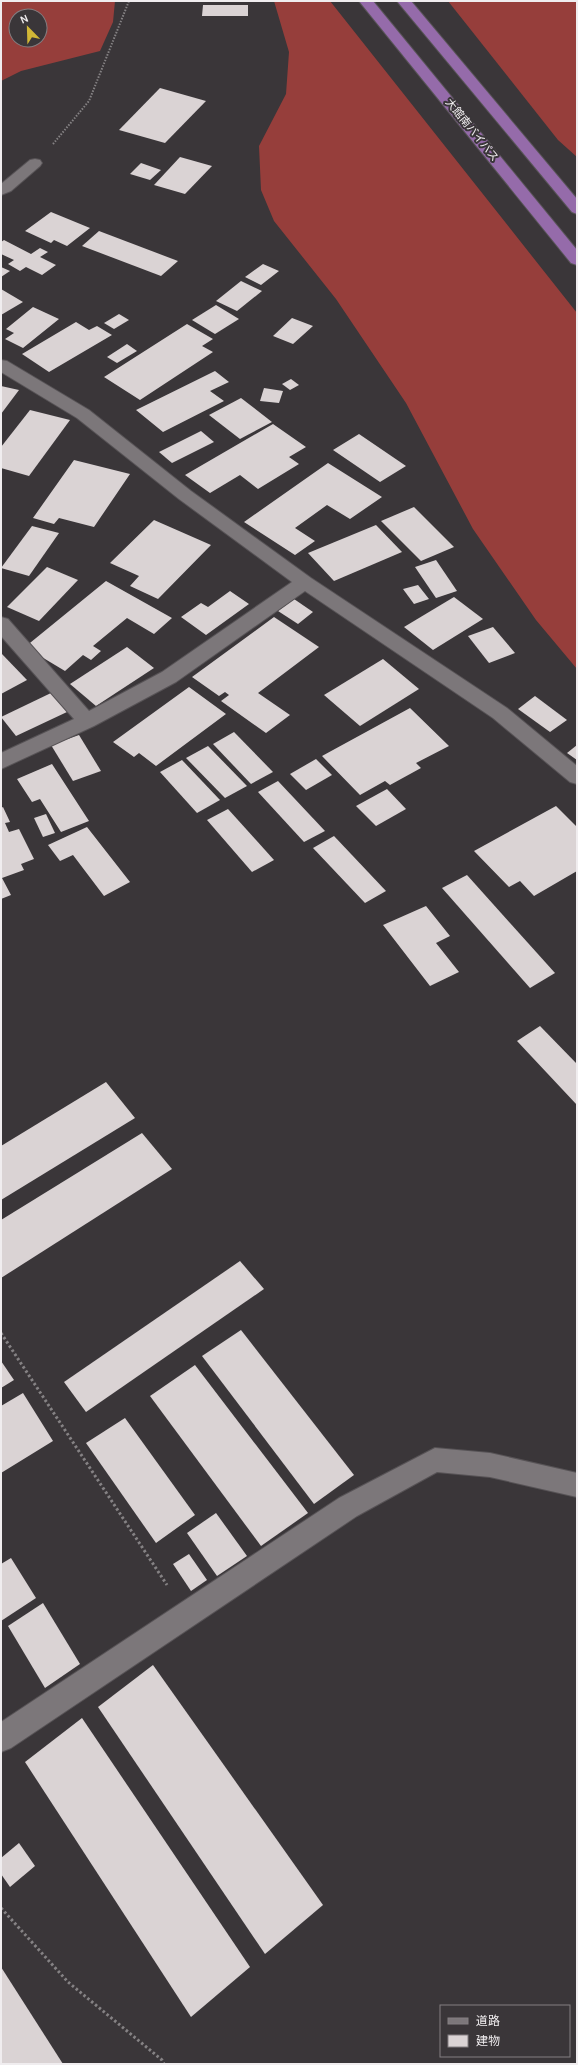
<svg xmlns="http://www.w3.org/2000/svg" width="578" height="2065" font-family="Karla,'Noto Sans JP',sans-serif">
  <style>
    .forest { fill: #963e3b; fill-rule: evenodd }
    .building { fill: #dad3d4 }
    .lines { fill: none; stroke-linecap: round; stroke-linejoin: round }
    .minor-casing { stroke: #575356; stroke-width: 2 }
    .trunk-casing { stroke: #575356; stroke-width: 2 }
    .path-far1 { stroke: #858284; stroke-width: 2; stroke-dasharray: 1.5 1.5; stroke-linecap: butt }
    .path { stroke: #858284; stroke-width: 3; stroke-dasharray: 2.5 2.5; stroke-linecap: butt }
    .minor { fill: #7c777a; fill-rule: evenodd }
    .trunk { fill: #956baa; fill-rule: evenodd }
    .labels { text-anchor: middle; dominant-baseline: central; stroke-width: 4; stroke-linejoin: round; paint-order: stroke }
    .far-street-label { font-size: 11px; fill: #f0edef; stroke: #3a3639 }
  </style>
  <rect width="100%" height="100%" fill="#3a3639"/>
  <g class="forest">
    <path d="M1 1H115L113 22 100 51 21 71 1 81ZM16 16H40V40H16Z"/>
    <path d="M274 1H330L577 313V669L536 620 473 529 406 403 336 299 274 221 261 190 259 146 286 94 289 52Z"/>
    <path d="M448 1H577V157L558 140Z"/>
  </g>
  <g class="building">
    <path d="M203 5H248V16H202Z"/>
    <path d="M160 88 206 101 165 143 119 130Z"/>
    <path d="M180 157 212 166 185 194 154 185Z"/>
    <path d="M141 163 161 170 150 180 130 174Z"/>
    <path d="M51 212 90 228 67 246 54 240 51 243 25 231Z"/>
    <path d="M99 231 178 261 161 276 82 246Z"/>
    <path d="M4 240 31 254 40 248 48 252 40 257 56 265 42 275 26 267 20 271 8 264 14 260 1 254V242Z"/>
    <path d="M263 264 279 271 261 285 245 277Z"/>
    <path d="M1 267 10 271 1 277Z"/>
    <path d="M241 281 262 291 237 311 216 301Z"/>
    <path d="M1 289 23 302 1 315Z"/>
    <path d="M216 305 239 319 215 334 192 320Z"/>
    <path d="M33 307 59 319 23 348 5 339 14 333 6 329Z"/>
    <path d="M119 314 129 320 114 329 104 323Z"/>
    <path d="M292 318 313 326 293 344 273 336Z"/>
    <path d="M76 322 89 330 97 326 112 335 49 372 22 354Z"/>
    <path d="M187 324 213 339 202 346 213 352 140 400 104 377Z"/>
    <path d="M127 344 137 351 117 363 107 357Z"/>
    <path d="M215 371 229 382 210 391 224 401 163 432 136 410Z"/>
    <path d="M291 379 299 385 290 390 282 384Z"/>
    <path d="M1 386 19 390 1 414Z"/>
    <path d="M264 388 283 391 279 403 260 401Z"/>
    <path d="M241 398 272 422 240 439 209 415Z"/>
    <path d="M30 410 70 420 29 476 1 468V447Z"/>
    <path d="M273 424 306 447 289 457 299 464 258 489 240 475 210 493 185 475Z"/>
    <path d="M201 431 214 442 172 463 159 452Z"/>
    <path d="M359 434 406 466 380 482 333 450Z"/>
    <path d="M74 460 130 474 94 527 59 518 54 524 33 518Z"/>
    <path d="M328 463 382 497 350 519 327 505 295 528 315 541 295 555 244 522Z"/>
    <path d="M414 507 454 547 421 561 381 521Z"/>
    <path d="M154 520 211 545 158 599 130 586 139 576 110 563Z"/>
    <path d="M376 525 402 552 334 581 308 553Z"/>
    <path d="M32 526 59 533 29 576 1 568Z"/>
    <path d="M436 560 457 591 436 598 415 567Z"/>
    <path d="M47 567 78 580 39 621 7 607Z"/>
    <path d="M106 581 172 618 154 634 127 618 93 646 101 651 91 660 83 655 65 671 25 647Z"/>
    <path d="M418 585 429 599 414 604 403 589Z"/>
    <path d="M230 591 249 604 206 635 181 617 201 603 208 607Z"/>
    <path d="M454 597 483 619 433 650 404 627Z"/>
    <path d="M294 599 313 612 298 624 278 611Z"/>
    <path d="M274 617 319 647 258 693 290 715 266 733 221 701 229 695 225 692 219 696 192 677Z"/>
    <path d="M493 627 515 653 489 663 468 636Z"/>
    <path d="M127 647 154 668 96 706 70 684Z"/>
    <path d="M1 653 27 680 1 694Z"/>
    <path d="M383 659 419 689 360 726 324 695Z"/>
    <path d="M189 687 226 714 156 766 139 753 134 757 113 742Z"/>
    <path d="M51 693 67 712 16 736 1 717Z"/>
    <path d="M535 696 567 720 550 732 518 709Z"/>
    <path d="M410 708 449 746 416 763 421 768 390 785 385 781 360 795 322 756Z"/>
    <path d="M234 732 273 772 251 784 213 744Z"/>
    <path d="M79 735 101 771 73 781 51 745Z"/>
    <path d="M577 745V760L567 753Z"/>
    <path d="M208 746 247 786 225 798 186 758Z"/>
    <path d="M316 759 332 775 306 790 290 774Z"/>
    <path d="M182 760 220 800 197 813 160 772Z"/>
    <path d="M52 764 89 821 61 832 40 799 32 802 17 779Z"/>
    <path d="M278 781 325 831 304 842 258 792Z"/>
    <path d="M387 789 406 809 376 826 356 806Z"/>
    <path d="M556 806 577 827V871L534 896 520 881 509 887 474 851Z"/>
    <path d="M3 807 10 822 5 823 9 832 19 829 34 859 21 864 24 870 2 878 11 895 1 899V808Z"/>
    <path d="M228 809 274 860 252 872 207 820Z"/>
    <path d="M46 814 55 833 43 837 34 818Z"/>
    <path d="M87 827 130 882 104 896 73 855 60 861 48 845Z"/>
    <path d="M334 836 386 891 365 903 313 848Z"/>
    <path d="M467 875 555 973 530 988 442 888Z"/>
    <path d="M426 906 450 936 436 943 459 972 430 986 383 925Z"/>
    <path d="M540 1026 577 1064V1105L517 1041Z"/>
    <path d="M106 1082 135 1118 1 1200V1146Z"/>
    <path d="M142 1133 172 1169 1 1278V1220Z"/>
    <path d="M240 1261 264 1289 86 1412 64 1382Z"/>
    <path d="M241 1330 354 1475 314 1504 202 1356Z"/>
    <path d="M1 1361 14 1380 1 1388Z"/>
    <path d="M195 1365 308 1513 261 1546 150 1396Z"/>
    <path d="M23 1393 53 1441 1 1473V1406Z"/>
    <path d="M125 1418 195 1515 156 1543 86 1443Z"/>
    <path d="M216 1513 247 1556 217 1576 187 1533Z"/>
    <path d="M189 1554 207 1580 191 1591 173 1564Z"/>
    <path d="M11 1558 36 1598 1 1621V1564Z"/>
    <path d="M43 1603 80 1664 45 1688 8 1626Z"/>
    <path d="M153 1665 323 1905 265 1954 98 1707Z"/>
    <path d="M82 1718 250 1967 191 2017 25 1762Z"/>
    <path d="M19 1843 35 1866 10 1887 1 1874V1858Z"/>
    <path d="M1 1967 63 2064H1Z"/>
  </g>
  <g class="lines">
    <defs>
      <g id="minor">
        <path d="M35 159 40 160 42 163 40 166 11 191 1 195V184L30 160Z"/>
        <path d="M1 360 7 361 89 410 191 491 311 578 507 708 577 766V784L570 782 493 718 305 591 176 682 94 726 1 769V753L74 719 1 636V617L8 619 89 711 162 672 292 582 179 499 77 418 1 372Z"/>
        <path d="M435 1448 490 1453 577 1473V1497L490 1477 437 1472 357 1516 11 1748 1 1752V1722L339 1498Z"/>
      </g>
      <g id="trunk">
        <path d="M359 1H373L577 250V265L571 263Z"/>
        <path d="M397 1H411L577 199V214L572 212Z"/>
      </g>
    </defs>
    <use href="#minor" class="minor-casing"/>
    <use href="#trunk" class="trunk-casing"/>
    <path class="path-far1" d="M53 144 89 101 129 1"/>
    <g class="path">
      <path d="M1 1333 167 1585"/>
      <path d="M1 1908 68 1982 162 2060 164 2064"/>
    </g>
    <use href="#minor" class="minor"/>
    <use href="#trunk" class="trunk"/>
  </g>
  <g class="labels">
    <g class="far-street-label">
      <text transform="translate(472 130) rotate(51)">大館南バイパス</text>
    </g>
  </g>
  <rect width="578" height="2065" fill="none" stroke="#f0edef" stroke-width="4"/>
  <rect x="440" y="2005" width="130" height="52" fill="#3a3639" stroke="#837f82"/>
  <rect x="448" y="2018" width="20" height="6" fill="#7c777a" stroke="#837f82"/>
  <text x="476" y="2025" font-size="12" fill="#f0edef">道路</text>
  <rect x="448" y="2035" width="20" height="12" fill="#dad3d4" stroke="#837f82"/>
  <text x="476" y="2045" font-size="12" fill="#f0edef">建物</text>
  <g transform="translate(28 28) rotate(337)"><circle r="19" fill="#3a3639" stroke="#837f82"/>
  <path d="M0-3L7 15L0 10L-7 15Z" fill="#d2b736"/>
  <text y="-6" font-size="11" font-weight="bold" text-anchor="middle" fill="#f0edef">N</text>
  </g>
</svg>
